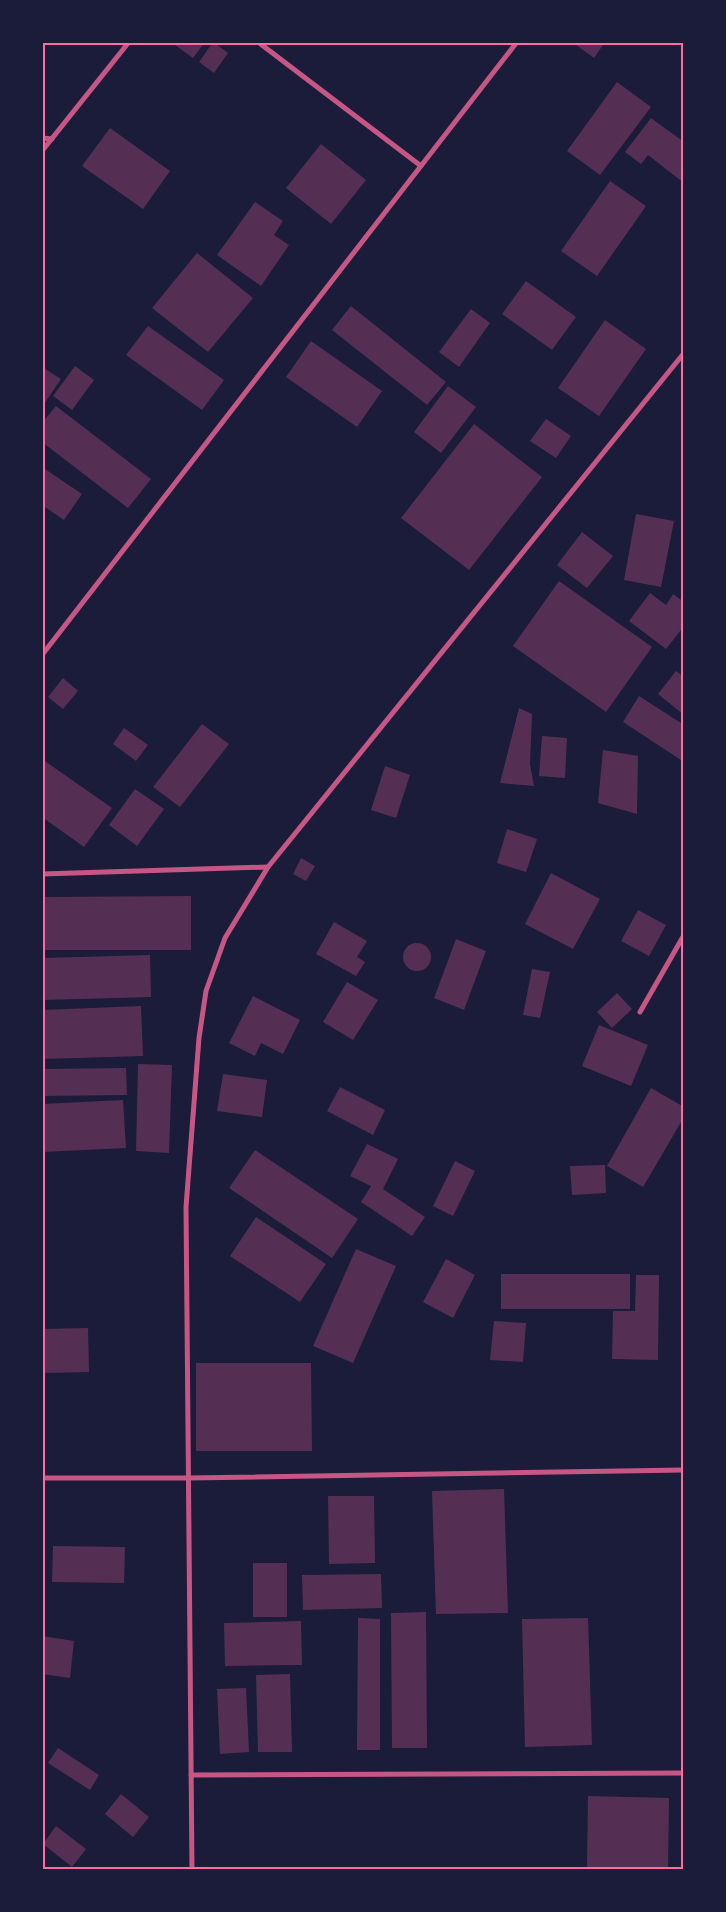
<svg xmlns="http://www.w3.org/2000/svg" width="726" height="1912" font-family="'Roboto Serif',serif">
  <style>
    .building { fill: #542f53 }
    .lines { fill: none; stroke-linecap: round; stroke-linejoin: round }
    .minor { stroke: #c65784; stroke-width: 5 }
    .neatline { fill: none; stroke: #ff6b9d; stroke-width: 2 }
  </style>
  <rect width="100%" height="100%" fill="#1b1b3a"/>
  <g class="building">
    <path d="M171 42H205L193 58Z"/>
    <path d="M213 42 228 53 214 73 199 62Z"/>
    <path d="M572 42H605L594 58Z"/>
    <path d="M617 82 651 107 600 175 567 151Z"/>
    <path d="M651 118 684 142V183L648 155 641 164 625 152Z"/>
    <path d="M110 128 170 171 143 209 82 166Z"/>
    <path d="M321 144 366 180 331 224 286 188Z"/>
    <path d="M610 181 646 206 597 276 561 251Z"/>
    <path d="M255 202 283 221 274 235 289 245 261 286 217 255Z"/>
    <path d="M197 253 253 298 208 352 152 308Z"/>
    <path d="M526 281 576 317 552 350 502 314Z"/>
    <path d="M351 306 446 382 427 405 332 330Z"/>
    <path d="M471 309 490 323 459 367 439 352Z"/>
    <path d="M605 320 646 349 599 416 558 388Z"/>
    <path d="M148 326 224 380 202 410 126 355Z"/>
    <path d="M311 341 382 391 357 427 286 377Z"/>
    <path d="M75 366 94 380 72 410 53 396Z"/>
    <path d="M42 367 61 379 42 407Z"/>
    <path d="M448 386 476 407 441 453 414 432Z"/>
    <path d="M56 406 151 479 128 508 42 442V423Z"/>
    <path d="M546 419 571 436 556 458 530 441Z"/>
    <path d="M474 424 542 477 469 570 401 518Z"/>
    <path d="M42 467 82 494 64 520 42 505Z"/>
    <path d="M636 514 674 521 661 587 624 580Z"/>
    <path d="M582 532 613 556 587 588 557 565Z"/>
    <path d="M559 581 652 647 606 712 513 646Z"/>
    <path d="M650 593 666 605 673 594 684 602V626L666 649 629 621Z"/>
    <path d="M676 671 684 677V715L658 694Z"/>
    <path d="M63 678 78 691 63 709 48 697Z"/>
    <path d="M639 696 684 725V762L623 722Z"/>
    <path d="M519 708 532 714 530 764 534 786 500 783Z"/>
    <path d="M202 724 229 744 180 807 153 787Z"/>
    <path d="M124 728 148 745 136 761 113 744Z"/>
    <path d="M542 736 567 738 565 778 539 776Z"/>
    <path d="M603 750 638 756 637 814 598 803Z"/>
    <path d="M42 759 112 808 84 847 42 817Z"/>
    <path d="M385 766 410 775 396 818 371 810Z"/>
    <path d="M135 789 164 809 137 846 109 825Z"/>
    <path d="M507 829 537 839 526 872 497 863Z"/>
    <path d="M301 858 315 866 306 881 293 874Z"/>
    <path d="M551 873 600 899 573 949 525 924Z"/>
    <path d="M191 896V950H42V897Z"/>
    <path d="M638 910 666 925 649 956 621 941Z"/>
    <path d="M334 922 367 941 357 957 365 962 356 976 316 954Z"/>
    <path d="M456 939 486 951 464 1010 434 998Z"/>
    <circle cx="417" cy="957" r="14"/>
    <path d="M150 955 151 997 42 1000V958Z"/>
    <path d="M532 969 550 972 540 1018 523 1015Z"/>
    <path d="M347 982 378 1000 353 1040 323 1022Z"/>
    <path d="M617 993 632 1009 612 1028 597 1012Z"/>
    <path d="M253 996 300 1020 283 1054 261 1043 255 1056 229 1043Z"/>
    <path d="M141 1006 143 1056 42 1059V1010Z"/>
    <path d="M599 1025 648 1045 631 1086 582 1066Z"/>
    <path d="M138 1064 172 1065 169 1153 136 1151Z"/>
    <path d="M126 1068 127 1095 42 1096V1069Z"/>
    <path d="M223 1074 267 1080 262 1117 217 1111Z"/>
    <path d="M340 1087 385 1110 373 1135 327 1111Z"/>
    <path d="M651 1088 684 1107V1117L643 1187 607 1166Z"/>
    <path d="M123 1100 126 1148 42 1152V1104Z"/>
    <path d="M367 1144 398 1159 383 1189 425 1217 412 1236 361 1202 371 1186 350 1176Z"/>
    <path d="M255 1150 358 1219 332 1258 229 1188Z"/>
    <path d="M455 1161 475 1171 453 1216 433 1206Z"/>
    <path d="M605 1165 606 1193 572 1195 570 1166Z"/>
    <path d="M256 1217 326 1264 300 1302 230 1256Z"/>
    <path d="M356 1249 396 1266 353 1363 313 1346Z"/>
    <path d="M446 1259 475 1275 453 1318 423 1302Z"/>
    <rect x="501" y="1274" width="129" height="35"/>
    <path d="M636 1275H659L658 1360 612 1359 613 1311H635Z"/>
    <path d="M494 1321 526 1323 523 1362 490 1360Z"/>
    <path d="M88 1328 89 1372 43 1373 42 1329Z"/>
    <path d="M196 1363H311L312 1451H196Z"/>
    <path d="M504 1489 508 1613 436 1614 432 1491Z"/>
    <path d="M328 1496H374L375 1563 329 1564Z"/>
    <path d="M53 1546 125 1547 124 1583 52 1582Z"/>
    <rect x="253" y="1563" width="34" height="54"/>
    <path d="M381 1574 382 1608 303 1610 302 1575Z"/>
    <path d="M426 1612 427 1748H392L391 1613Z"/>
    <path d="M358 1618 380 1619V1750H357Z"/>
    <path d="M588 1618 592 1745 525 1747 522 1619Z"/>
    <path d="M301 1621 302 1665 225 1666 224 1623Z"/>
    <path d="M42 1636 74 1641 70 1678 42 1674Z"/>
    <path d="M290 1674 292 1752H258L256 1675Z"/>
    <path d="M246 1688 249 1752 220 1754 217 1689Z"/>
    <path d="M58 1748 99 1775 90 1790 48 1763Z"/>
    <path d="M121 1794 149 1817 133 1837 105 1814Z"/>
    <path d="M588 1796 669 1798 668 1870H587Z"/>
    <path d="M56 1826 86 1849 72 1867 43 1844Z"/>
  </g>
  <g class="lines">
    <g class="minor">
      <path d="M258 42 421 166"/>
      <path d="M42 138 52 139"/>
      <path d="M42 151 129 42"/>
      <path d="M42 655 517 42"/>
      <path d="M42 874 268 867"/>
      <path d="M640 1012 684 935"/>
      <path d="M42 1478H188L684 1470"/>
      <path d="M191 1775 684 1773"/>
      <path d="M192 1870 186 1207 199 1038 206 991 225 938 268 867 684 353"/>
    </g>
  </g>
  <rect width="726" height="1912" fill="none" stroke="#1b1b3a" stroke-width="88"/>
  <rect x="44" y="44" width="638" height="1824" class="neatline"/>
</svg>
